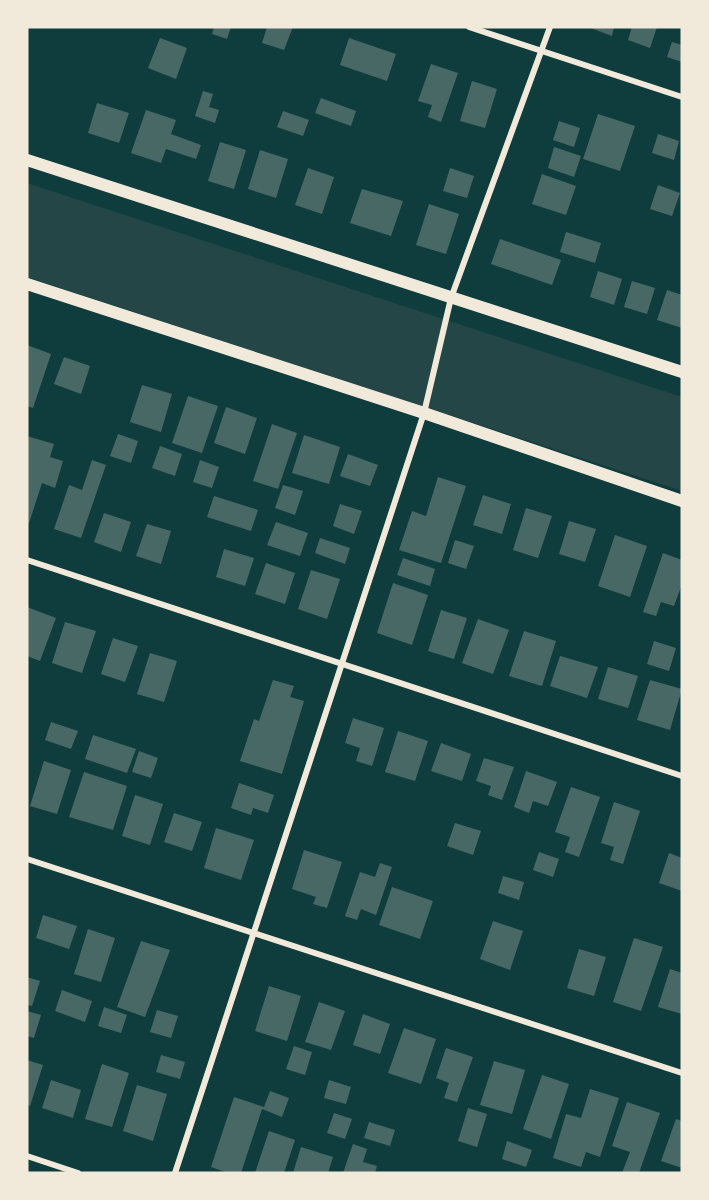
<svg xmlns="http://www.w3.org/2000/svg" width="709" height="1200" font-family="Mulish,sans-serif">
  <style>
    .green { fill: #244646 }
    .building { fill: #486865 }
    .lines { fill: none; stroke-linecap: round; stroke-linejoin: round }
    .minor { stroke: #f1e9da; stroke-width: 6 }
    .secondary { stroke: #f1e9da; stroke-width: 12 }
  </style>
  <rect width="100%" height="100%" fill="#0f3d3e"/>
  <path class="green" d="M27 183 682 397V491L27 277Z"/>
  <g class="building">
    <path d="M214 27H231L227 39 212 34Z"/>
    <path d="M267 27H293L284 50 262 43Z"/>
    <path d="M588 27H614L612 36Z"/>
    <path d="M632 27H657L650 48 628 40Z"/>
    <path d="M160 38 187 48 176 79 148 68Z"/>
    <path d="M349 38 396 54 387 81 340 65Z"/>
    <path d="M672 42 682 45V62L667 57Z"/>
    <path d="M431 64 458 73 441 122 428 117 432 105 418 101Z"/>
    <path d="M472 81 497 89 485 128 460 121Z"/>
    <path d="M203 91 213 94 209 107 219 110 215 123 195 116Z"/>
    <path d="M321 98 356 111 351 126 315 113Z"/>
    <path d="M97 103 129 113 119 143 88 133Z"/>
    <path d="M146 110 176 120 171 134 201 145 196 159 166 149 161 163 131 153Z"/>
    <path d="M283 111 309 120 303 136 277 127Z"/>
    <path d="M598 114 635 126 620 171 583 159Z"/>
    <path d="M559 121 580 128 574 147 553 140Z"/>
    <path d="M658 134 679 141 674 160 652 153Z"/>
    <path d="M220 142 246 150 234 189 208 181Z"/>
    <path d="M554 147 581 156 574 177 548 168Z"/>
    <path d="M260 150 288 159 276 198 248 189Z"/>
    <path d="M308 168 334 177 322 214 295 205Z"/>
    <path d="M450 168 474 176 467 198 443 191Z"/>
    <path d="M542 174 576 186 566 215 532 204Z"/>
    <path d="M658 185 680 193 672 216 650 209Z"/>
    <path d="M362 189 403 201 391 236 350 223Z"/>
    <path d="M429 204 459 214 446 254 416 245Z"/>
    <path d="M566 232 601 243 595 263 560 252Z"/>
    <path d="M500 239 561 260 552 285 491 264Z"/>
    <path d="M598 271 622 279 614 305 590 297Z"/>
    <path d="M632 281 655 288 647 314 624 307Z"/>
    <path d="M667 290 682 295V328L657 320Z"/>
    <path d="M27 345 51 354 33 408 27 406Z"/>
    <path d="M64 357 90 366 81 394 54 384Z"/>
    <path d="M142 385 172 394 161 432 130 422Z"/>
    <path d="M188 396 218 406 202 453 172 443Z"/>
    <path d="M226 407 257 418 245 454 214 443Z"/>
    <path d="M272 424 297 433 278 489 253 481Z"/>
    <path d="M118 434 138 441 131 463 110 456Z"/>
    <path d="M304 435 340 447 329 484 292 473Z"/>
    <path d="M27 436 54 444 50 457 63 461 55 488 42 483 29 523 27 522Z"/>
    <path d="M160 446 182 454 175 476 152 468Z"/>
    <path d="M348 454 378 465 370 486 340 476Z"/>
    <path d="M92 460 106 465 81 538 54 529 69 485 82 490Z"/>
    <path d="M200 460 219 467 212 488 193 482Z"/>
    <path d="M438 477 466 486 441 563 399 550 412 511 426 516Z"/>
    <path d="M283 485 303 491 295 515 275 508Z"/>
    <path d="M483 495 511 504 502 534 473 525Z"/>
    <path d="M214 496 258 510 251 531 207 517Z"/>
    <path d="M340 504 362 511 354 534 333 526Z"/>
    <path d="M526 508 552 516 538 558 513 550Z"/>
    <path d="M104 513 131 522 121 552 94 542Z"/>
    <path d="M569 521 596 529 585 562 559 554Z"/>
    <path d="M276 522 308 533 300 556 267 545Z"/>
    <path d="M147 524 171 531 161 564 136 556Z"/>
    <path d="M615 535 647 546 630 597 598 586Z"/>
    <path d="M320 538 350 548 345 564 315 553Z"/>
    <path d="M455 540 474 546 466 569 448 563Z"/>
    <path d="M224 549 254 558 245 586 216 577Z"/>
    <path d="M663 553 682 560V584L674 606 661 602 656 616 643 612Z"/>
    <path d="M403 558 435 569 430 586 397 575Z"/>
    <path d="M266 563 295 573 285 604 255 594Z"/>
    <path d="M311 570 340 579 327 619 298 609Z"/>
    <path d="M393 583 428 595 412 645 377 633Z"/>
    <path d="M27 607 56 618 40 661 27 656Z"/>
    <path d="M441 610 467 618 454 659 428 651Z"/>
    <path d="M478 619 509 630 493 674 462 663Z"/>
    <path d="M65 622 96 631 82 673 52 663Z"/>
    <path d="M524 631 556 641 542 686 509 676Z"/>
    <path d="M113 638 138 646 125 682 101 674Z"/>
    <path d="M654 641 676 648 669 671 647 664Z"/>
    <path d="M150 653 177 661 164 702 137 694Z"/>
    <path d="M560 656 598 667 587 698 550 686Z"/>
    <path d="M608 667 638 676 628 708 598 699Z"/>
    <path d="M273 680 294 686 290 697 304 701 282 774 240 761 254 719 259 721Z"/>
    <path d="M650 680 682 689 670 730 637 720Z"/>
    <path d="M353 718 384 728 372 766 356 761 360 748 345 743Z"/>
    <path d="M51 722 78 731 71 749 45 740Z"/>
    <path d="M398 731 428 741 415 781 385 772Z"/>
    <path d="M93 735 136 749 127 773 85 759Z"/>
    <path d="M441 743 471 754 462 781 431 771Z"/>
    <path d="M139 751 158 758 151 778 132 772Z"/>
    <path d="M484 758 514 767 502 800 488 795 491 786 476 781Z"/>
    <path d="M44 761 71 770 57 814 30 806Z"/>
    <path d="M526 771 557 782 548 806 533 801 529 813 514 807Z"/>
    <path d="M84 772 127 786 113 830 69 817Z"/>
    <path d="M239 783 274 795 268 813 253 808 251 815 231 808Z"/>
    <path d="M571 787 600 797 579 857 565 852 570 837 555 832Z"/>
    <path d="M135 795 163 804 150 845 122 836Z"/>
    <path d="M614 802 640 811 623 864 610 860 614 847 601 843Z"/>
    <path d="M174 813 202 822 192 851 164 842Z"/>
    <path d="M455 823 481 831 473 855 447 846Z"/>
    <path d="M216 828 254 840 241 880 204 868Z"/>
    <path d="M304 850 342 862 327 908 313 904 316 897 292 889Z"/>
    <path d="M539 852 559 859 553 877 533 870Z"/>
    <path d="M669 853 682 858V891L659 883Z"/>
    <path d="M380 863 392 867 376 915 361 909 357 920 345 916 360 872 375 877Z"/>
    <path d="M503 876 524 882 519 900 498 893Z"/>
    <path d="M392 887 433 901 420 939 379 925Z"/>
    <path d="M43 915 77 926 69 949 36 938Z"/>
    <path d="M493 921 523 931 510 970 480 959Z"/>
    <path d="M88 929 115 938 101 982 74 974Z"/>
    <path d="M634 938 663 947 641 1011 613 1002Z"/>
    <path d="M141 941 170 950 145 1017 117 1007Z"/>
    <path d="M579 949 606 957 594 996 567 988Z"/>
    <path d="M670 969 682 973V1014L658 1007Z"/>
    <path d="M27 977 40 981 32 1006 27 1005Z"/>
    <path d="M269 986 301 996 287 1041 255 1031Z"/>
    <path d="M62 990 92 1001 85 1022 55 1011Z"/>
    <path d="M319 1002 345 1011 331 1050 305 1042Z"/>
    <path d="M104 1007 127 1015 121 1033 98 1026Z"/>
    <path d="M157 1010 178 1016 171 1038 150 1032Z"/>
    <path d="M27 1011 41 1015 34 1038 27 1036Z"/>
    <path d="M363 1014 390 1024 380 1054 353 1045Z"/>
    <path d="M404 1028 436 1039 421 1084 388 1073Z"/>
    <path d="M294 1046 312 1052 305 1075 286 1069Z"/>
    <path d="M446 1048 473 1057 457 1102 444 1098 449 1083 436 1078Z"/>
    <path d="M161 1055 185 1062 180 1079 156 1072Z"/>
    <path d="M27 1060 43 1065 30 1106 27 1105Z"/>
    <path d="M494 1061 525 1070 512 1114 480 1105Z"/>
    <path d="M102 1064 129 1073 112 1127 85 1119Z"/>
    <path d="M542 1075 569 1084 551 1139 523 1129Z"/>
    <path d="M51 1080 81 1090 73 1118 42 1108Z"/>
    <path d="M329 1080 351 1087 346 1104 324 1098Z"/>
    <path d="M137 1085 167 1094 153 1141 123 1131Z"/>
    <path d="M590 1089 619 1098 600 1157 586 1152 581 1167 553 1158 566 1114 581 1118Z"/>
    <path d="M270 1091 289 1098 282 1117 262 1109 241 1173H228L211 1167 234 1097 264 1107Z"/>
    <path d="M627 1102 660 1113 639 1173H622L630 1152 612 1146Z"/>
    <path d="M468 1108 487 1114 477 1147 458 1141Z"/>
    <path d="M334 1113 352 1119 345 1139 327 1133Z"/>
    <path d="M676 1119 682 1121V1168L661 1161Z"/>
    <path d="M369 1122 395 1130 390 1146 364 1138Z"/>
    <path d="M269 1131 295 1140 284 1173H255Z"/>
    <path d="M507 1141 532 1150 526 1167 502 1159Z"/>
    <path d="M353 1144 367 1149 363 1162 377 1166 375 1173H343Z"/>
    <path d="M301 1147 333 1157 328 1173H293Z"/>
  </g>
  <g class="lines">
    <g class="minor">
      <path d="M469 27 682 97"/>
      <path d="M27 560 682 776"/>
      <path d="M27 859 682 1073"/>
      <path d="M27 1156 78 1173"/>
      <path d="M175 1173 424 413 451 298 550 27"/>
    </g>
    <g class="secondary">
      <path d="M27 160 682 372"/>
      <path d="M27 284 424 413 682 501"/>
    </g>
  </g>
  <rect width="709" height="1200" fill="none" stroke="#f1e9da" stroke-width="57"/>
</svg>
